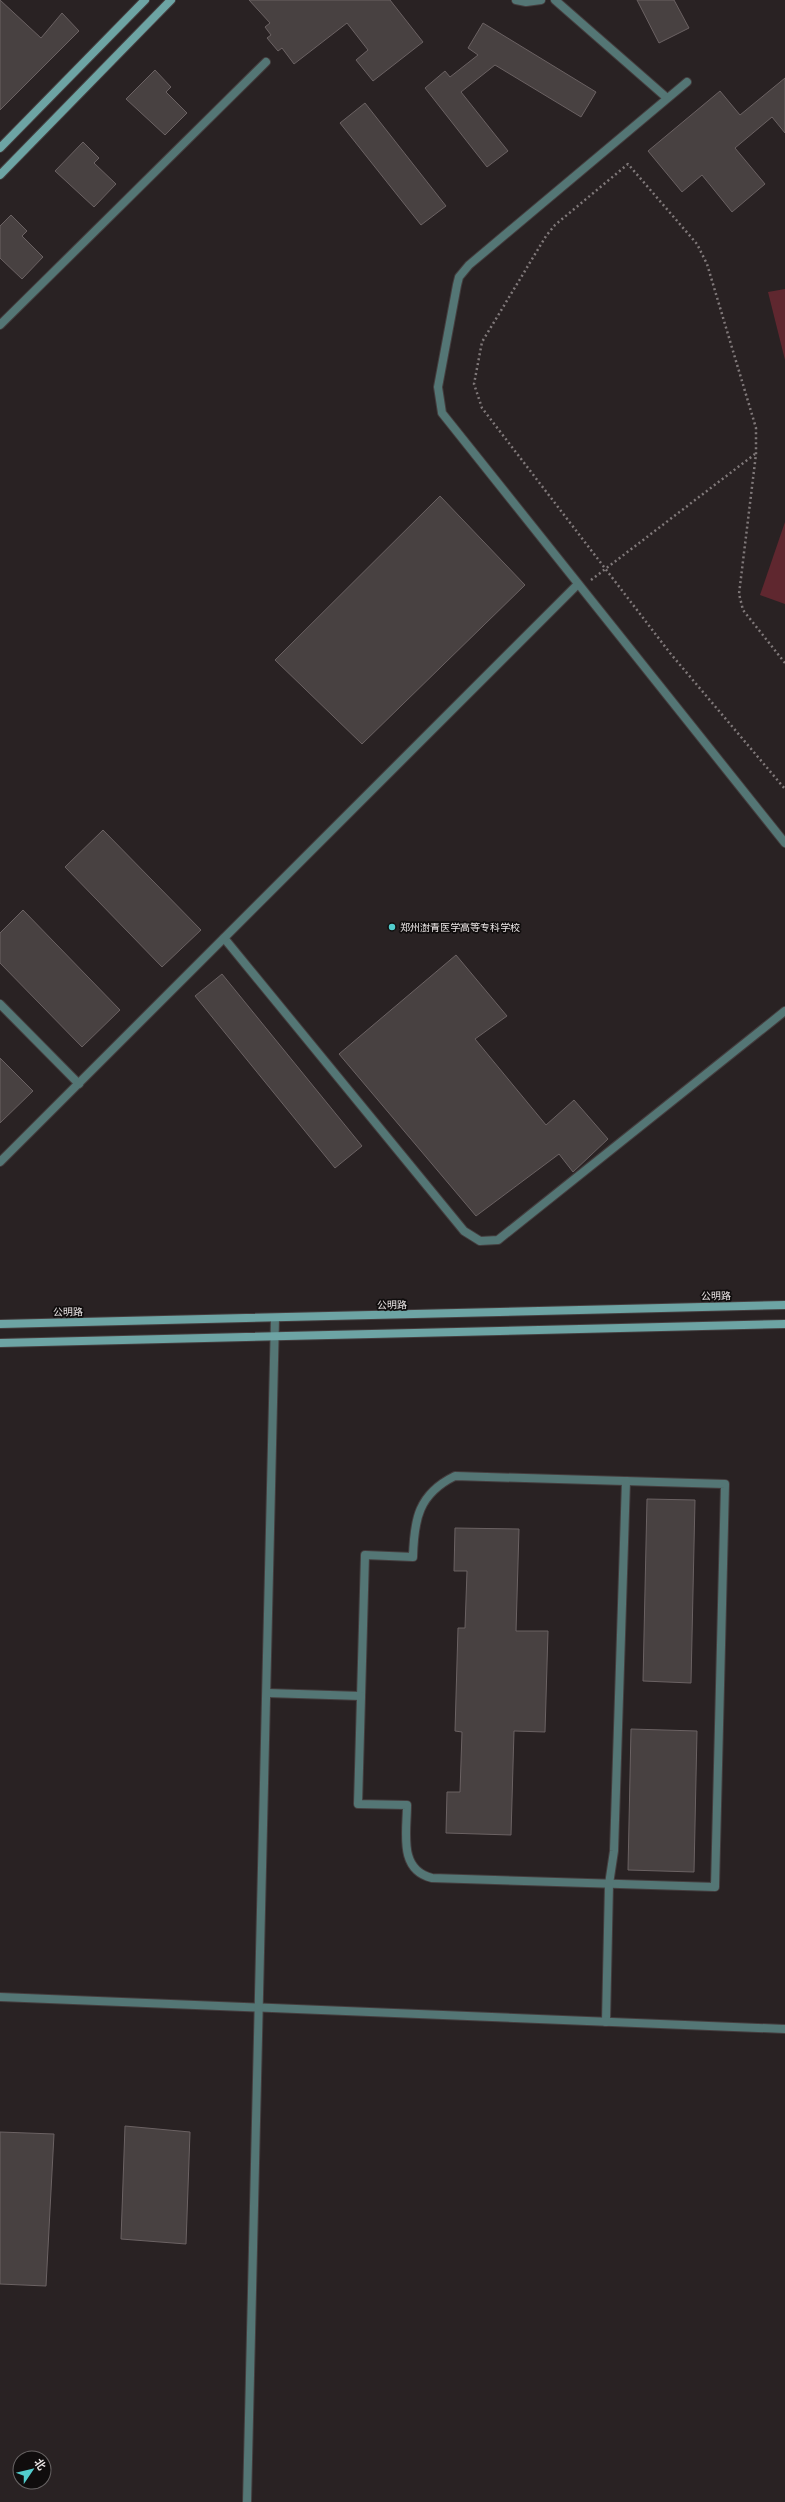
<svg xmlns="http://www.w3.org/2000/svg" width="785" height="2502" font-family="'DejaVu Sans','Noto Sans SC',sans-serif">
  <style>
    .green { fill: #5f272f }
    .building { fill: #484141; stroke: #6b6263 }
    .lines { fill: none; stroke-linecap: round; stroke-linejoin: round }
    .lane-casing { stroke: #443d3e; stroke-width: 10 }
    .street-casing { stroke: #443d3e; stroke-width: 10 }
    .secondary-casing { stroke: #443d3e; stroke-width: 10 }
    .path { stroke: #80797a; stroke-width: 2.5; stroke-dasharray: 2 3; stroke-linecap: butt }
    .lane { stroke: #547675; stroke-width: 8 }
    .street { stroke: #547675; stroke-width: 8 }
    .secondary { stroke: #6da4a4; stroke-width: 8 }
    .poi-dot { fill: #52cdcd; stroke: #100d0d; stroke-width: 1.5 }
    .labels { text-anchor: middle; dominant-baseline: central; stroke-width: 3.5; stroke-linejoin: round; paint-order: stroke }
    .poi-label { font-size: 10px; fill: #ebe6e6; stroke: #100d0d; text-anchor: start }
    .street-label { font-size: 10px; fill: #ebe6e6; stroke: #100d0d }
  </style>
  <rect width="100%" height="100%" fill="#292223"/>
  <g class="green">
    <path d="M785 289V360L768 292Z"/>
    <path d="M785 522V604L760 595Z"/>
  </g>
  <g class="building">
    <path d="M0 0 41 38 62 13 79 31 0 110Z"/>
    <path d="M249 0H390L423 42 373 81 356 60 368 50 347 23 294 64 282 48 278 51 267 38 271 35 265 27 270 23Z"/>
    <path d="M637 0H674L689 28 659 43Z"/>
    <path d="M483 23 596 92 581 117 495 65 461 92 508 151 487 167 425 88 445 71 450 77 478 55 468 48Z"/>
    <path d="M155 70 171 87 166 92 187 113 165 135 126 99Z"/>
    <path d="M785 78V133L772 117 735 148 765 184 732 212 702 175 682 192 648 151 720 91 740 115Z"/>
    <path d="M365 103 446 206 421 225 340 123Z"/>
    <path d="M83 142 99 158 94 163 116 184 94 207 55 171Z"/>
    <path d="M11 215 27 231 22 236 43 257 22 279 0 258V226Z"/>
    <path d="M440 496 525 585 362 744 275 660Z"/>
    <path d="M103 830 201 930 162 967 65 867Z"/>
    <path d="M23 910 120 1010 82 1047 0 963V933Z"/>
    <path d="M456 955 507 1016 475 1039 546 1125 574 1100 608 1139 573 1172 559 1154 476 1216 339 1054Z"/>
    <path d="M222 974 362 1146 335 1168 195 996Z"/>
    <path d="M0 1058 33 1091 0 1123Z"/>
    <path d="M647 1499 695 1500 691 1683 643 1681Z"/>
    <path d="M455 1528 519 1529 516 1631H548L545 1732 514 1731 511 1835 446 1833 447 1792H460L462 1732 455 1731 458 1628H465L467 1571H454Z"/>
    <path d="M631 1729 697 1731 694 1872 628 1870Z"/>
    <path d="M125 2126 190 2132 186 2244 121 2239Z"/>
    <path d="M0 2132 54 2134 46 2286 0 2284Z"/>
  </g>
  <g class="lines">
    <defs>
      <g id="lane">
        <path d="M516 0 526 2 541 0"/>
        <path d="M555 0 667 98"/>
        <path d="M687 82 469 265 459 277 457 285 438 387 442 413 785 843"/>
        <path d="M0 325 266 62"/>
        <path d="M224 938 464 1231 480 1241 498 1240 785 1011"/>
        <path d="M0 1004 79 1084"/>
        <path d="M0 1162 578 584"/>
        <path d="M455 1476 725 1484 715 1887 432 1878C398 1870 407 1832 407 1805L358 1804 365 1555 413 1557C414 1520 418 1494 455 1476Z"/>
        <path d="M267 1693 361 1696"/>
        <path d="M606 2022 609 1884 614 1851 626 1481"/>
      </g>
      <g id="street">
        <path d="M0 1997 785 2029"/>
        <path d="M247 2502 275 1318"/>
      </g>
      <g id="secondary">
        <path d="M0 148 145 0"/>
        <path d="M0 175 171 0"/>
        <path d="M0 1324 785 1305"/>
        <path d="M0 1343 785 1324"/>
      </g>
    </defs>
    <use href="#lane" class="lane-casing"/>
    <use href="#street" class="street-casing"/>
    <use href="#secondary" class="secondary-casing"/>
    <g class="path">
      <path d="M591 580 755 454"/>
      <path d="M785 663 743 610 739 594 756 454V428L707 264 697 244 628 164 555 225 546 236 482 342 474 384 482 408 670 653 785 789"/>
    </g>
    <use href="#lane" class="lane"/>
    <use href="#street" class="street"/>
    <use href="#secondary" class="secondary"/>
  </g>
  <circle class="poi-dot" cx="392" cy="927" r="4"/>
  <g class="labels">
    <g class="poi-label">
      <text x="400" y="927">郑州澍青医学高等专科学校</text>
    </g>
    <g class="street-label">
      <text transform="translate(716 1296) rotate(-1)">公明路</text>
      <text transform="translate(392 1305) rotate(-1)">公明路</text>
      <text transform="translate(68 1312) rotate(-1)">公明路</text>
    </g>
  </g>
  <g transform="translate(32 2470) rotate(55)"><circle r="19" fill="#100d0d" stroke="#686464"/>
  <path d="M0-3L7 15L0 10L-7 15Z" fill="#52cdcd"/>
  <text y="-6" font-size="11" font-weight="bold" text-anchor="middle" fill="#ebe6e6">北</text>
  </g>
</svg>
